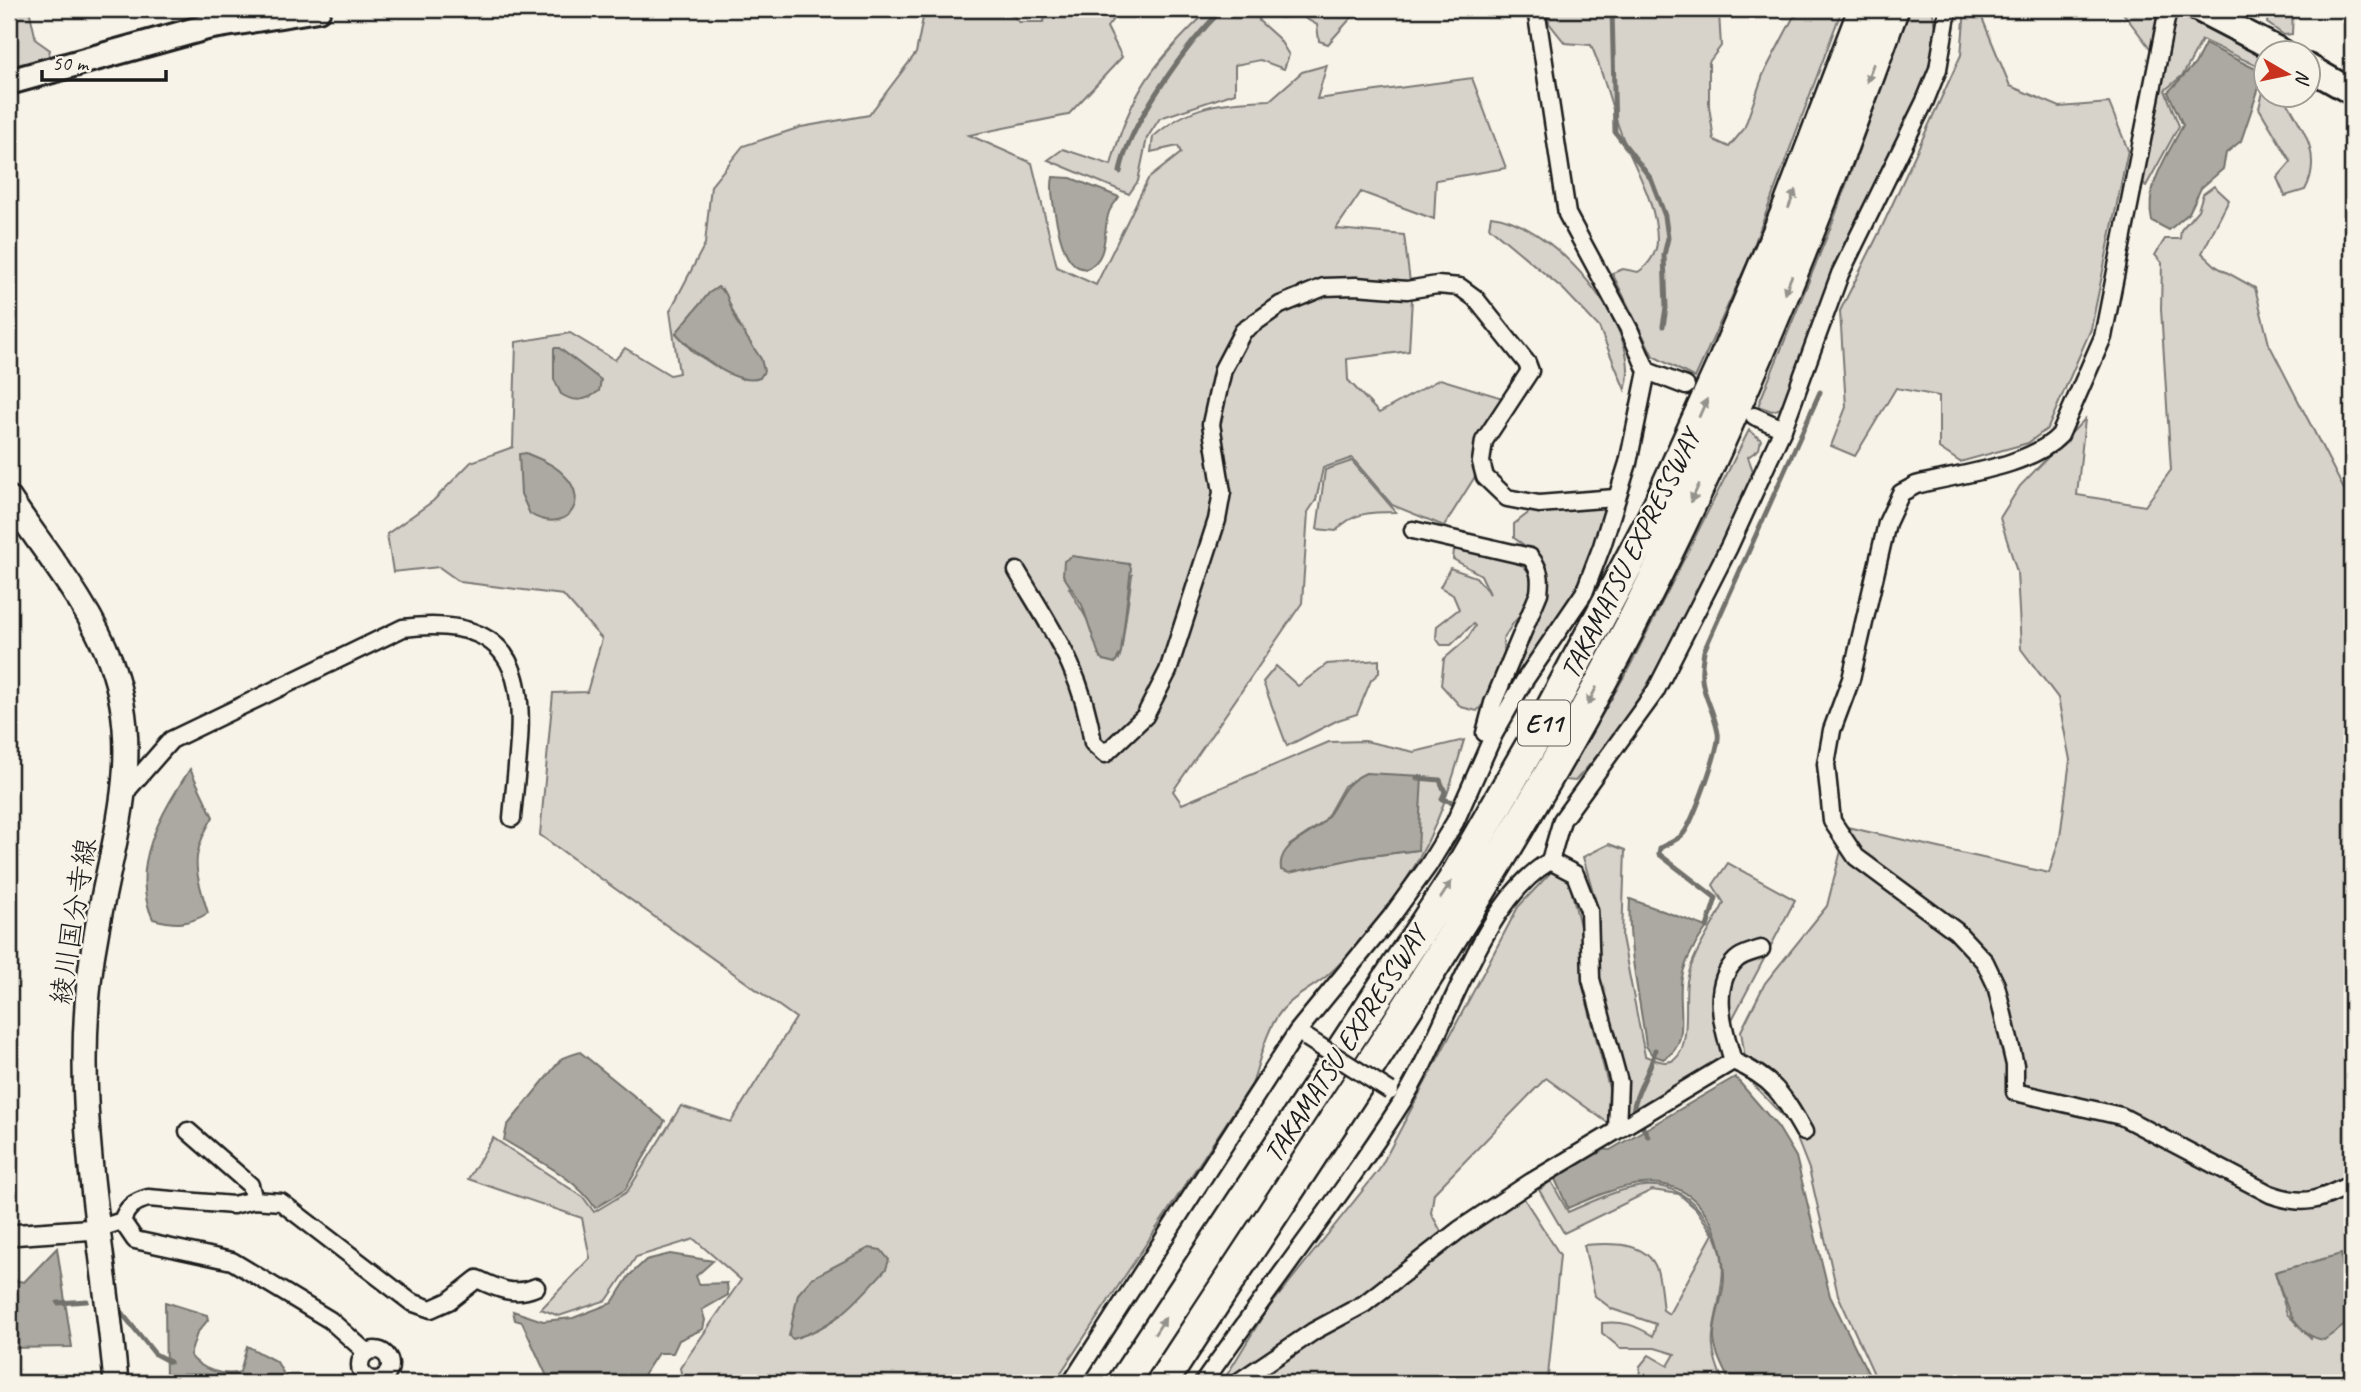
<svg xmlns="http://www.w3.org/2000/svg" width="2361" height="1392" font-family="Caveat,'Klee One',sans-serif">
  <style>
    .green { fill: #d7d3cb; stroke: #7a7874; stroke-width: 2; fill-rule: evenodd }
    .water { fill: #aca9a2; stroke: #72716c; stroke-width: 2 }
    .lines { fill: none; stroke-linecap: round; stroke-linejoin: round }
    .stream { stroke: #72716c; stroke-width: 5 }
    .minor-casing { stroke: #1c1c1c; stroke-width: 21 }
    .tertiary-casing { stroke: #1c1c1c; stroke-width: 24 }
    .secondary-casing { stroke: #1c1c1c; stroke-width: 28 }
    .primary-casing { stroke: #1c1c1c; stroke-width: 30 }
    .motorway-casing { stroke: #1c1c1c; stroke-width: 35 }
    .minor { stroke: #f7f3e8; stroke-width: 16 }
    .tertiary { stroke: #f7f3e8; stroke-width: 19 }
    .secondary { stroke: #f7f3e8; stroke-width: 23 }
    .primary { stroke: #f7f3e8; stroke-width: 24 }
    .motorway { stroke: #f7f3e8; stroke-width: 30 }
    .minor-bridge-casing { stroke: #1c1c1c; stroke-width: 21; stroke-linecap: butt }
    .minor-bridge { stroke: #f7f3e8; stroke-width: 16 }
    .oneway { fill: #94928c }
    .labels { text-anchor: middle; dominant-baseline: central; stroke-width: 5; stroke-linejoin: round; paint-order: stroke }
    .shield { fill: #f7f3e8; stroke: #5e5c59; stroke-width: 2 }
    .shield-label { font-size: 26px; font-weight: bold; fill: #1c1c1c }
    .street-label { font-size: 28px; fill: #1c1c1c; stroke: #f7f3e8 }
  </style>
  <rect width="100%" height="100%" fill="#f7f3e8"/>
  <filter id="ink" filterUnits="userSpaceOnUse"><feTurbulence type="fractalNoise" baseFrequency=".0143" numOctaves="2"/><feDisplacementMap in="SourceGraphic" scale="14" xChannelSelector="R" yChannelSelector="G"/><feConvolveMatrix kernelMatrix="1 2 1 2 8 2 1 2 1" color-interpolation-filters="sRGB"/></filter>
  <g filter="url(#ink)">
    <g class="green">
      <path d="M13 9H29L36 40 50 50 46 66 9 76V16Z"/>
      <path d="M989 9H1007L1019 22H1043L1051 9H1121L1107 27 1122 57 1068 115 969 135 1032 163 1057 267 1096 285 1148 179 1181 153 1178 146 1151 152 1153 137C1190 104 1222 102 1270 100L1302 72 1327 65 1317 99 1472 78 1506 168 1436 180 1434 219 1361 192 1336 229 1404 235 1412 298 1409 351 1347 359 1348 380 1379 413 1440 379 1506 399 1475 443 1476 475 1444 526 1392 505 1352 458 1323 468 1316 500 1308 512 1302 603 1173 791 1182 804 1329 742 1365 741 1414 752 1464 740C1448 797 1429 852 1392 900 1374 925 1352 953 1329 974 1315 987 1296 994 1282 1010 1266 1029 1260 1060 1252 1084L1054 1383H683L680 1368 741 1280 694 1239 636 1257 607 1300 559 1316 541 1309 590 1258 582 1218 468 1179 493 1138 583 1197 594 1212 627 1192 681 1106 731 1122 796 1018 540 835 553 693 587 692 602 639 563 595 460 582 439 567 393 572 387 534 433 501 471 462 513 447 516 342 570 333 615 360 625 348 670 375 679 373 670 311 705 244 711 186 743 146 801 127 869 115 916 53 923 18ZM722 289 747 341 742 379 694 353 676 333ZM1132 575 1121 652 1119 659 1092 628 1069 588ZM1366 773 1418 850 1362 857 1290 845 1324 822 1344 786Z"/>
      <path d="M1210 9H1258L1259 21 1279 39 1289 55 1284 69 1260 60 1235 65V93L1160 118 1147 138 1138 181 1129 194 1048 160 1063 149 1111 165C1130 92 1155 61 1210 9Z"/>
      <path d="M1274 9H1359L1328 44 1319 41 1317 25 1299 15 1280 18Z"/>
      <path d="M1548 9H1701L1719 13 1721 46 1709 62V106L1714 140 1729 147 1744 129 1763 75 1793 18 1806 9H1842L1748 261 1695 378 1653 356 1612 273 1623 269 1638 272C1648 266 1657 253 1657 241 1657 200 1632 165 1619 128 1609 99 1603 72 1591 45L1565 43 1549 23Z"/>
      <path d="M1910 9H1932L1937 31 1934 61 1888 161 1838 257 1785 407 1772 411 1758 406 1832 224Z"/>
      <path d="M1965 9H1974L1980 13 2010 86 2060 107 2109 103 2128 150 2091 329 2048 428 2028 443 1960 462 1939 448V396L1896 388 1855 456 1831 446 1846 407 1840 311 1881 229 1961 55Z"/>
      <path d="M2120 9 2163 12 2153 52Z"/>
      <path d="M2269 9H2293L2292 34 2284 35 2267 23Z"/>
      <path d="M2175 13 2266 56V70L2202 40 2183 75 2165 90 2179 126 2146 186 2138 177Z"/>
      <path d="M2266 80V94L2283 95C2301 126 2324 155 2305 190L2285 196 2277 178 2291 162 2259 108Z"/>
      <path d="M2214 186 2229 200 2202 253 2217 267 2255 288 2269 344 2352 505V1383H1878L1838 1295 1809 1169 1792 1126 1748 1079 1741 1031 1765 983 1827 906 1847 827 2049 873 2060 837 2070 760 2058 698 2021 649 2017 572 2000 518 2020 486 2085 419 2077 495 2145 506 2171 470 2161 309 2162 263 2155 255 2165 239H2180L2181 230 2198 210 2203 194ZM2341 1255 2342 1275 2311 1338 2287 1314 2275 1272Z"/>
      <path d="M1491 216C1552 222 1646 329 1625 390L1599 327 1563 289 1489 227Z"/>
      <path d="M1749 430 1761 440 1759 449 1748 457 1753 471 1746 492C1698 593 1652 698 1575 781L1565 780 1630 666Z"/>
      <path d="M1352 461 1396 512C1372 512 1352 512 1336 531L1317 529 1325 470Z"/>
      <path d="M1602 502 1605 517 1575 598 1549 630 1496 716 1547 581C1546 559 1531 550 1514 538V524L1531 511H1552Z"/>
      <path d="M1461 548C1494 554 1521 551 1536 584L1527 609 1514 622 1503 639 1505 655 1488 699 1477 711 1461 707 1441 685 1444 659 1467 639 1475 626 1473 624 1451 645H1441L1436 638 1437 626 1459 609 1453 595 1440 587 1450 568 1476 577 1490 594 1481 575 1453 559 1454 550Z"/>
      <path d="M1379 660V673L1371 680 1357 714 1338 720 1287 746 1263 682 1276 666 1298 686 1327 664Z"/>
      <path d="M1609 844 1625 850 1622 937 1645 1056C1654 1059 1666 1066 1675 1059 1691 1047 1684 1000 1687 981 1692 953 1712 929 1724 903L1713 885 1728 863 1795 900 1725 1033V1058L1624 1117 1598 984 1599 913 1583 857Z"/>
      <path d="M1552 871 1569 880 1584 943 1582 983 1609 1088 1608 1123 1546 1078 1434 1193 1431 1213 1449 1246 1523 1197 1560 1255 1548 1376 1544 1383H1222L1264 1314 1379 1170 1518 907Z"/>
      <path d="M1551 1181 1568 1212C1617 1191 1669 1162 1706 1219 1718 1237 1725 1258 1722 1280 1718 1326 1702 1335 1724 1383H1639L1640 1366 1649 1355 1668 1366 1675 1354 1655 1348H1620L1602 1333V1323C1624 1321 1635 1325 1653 1336L1656 1324 1612 1309 1595 1296 1584 1245C1609 1243 1647 1240 1657 1270 1661 1282 1661 1297 1663 1310L1669 1314 1713 1234 1696 1209 1679 1194 1652 1190 1564 1233 1539 1190Z"/>
    </g>
    <g class="water">
      <path d="M2205 44 2264 73 2241 141 2226 153 2223 169 2201 188 2189 213 2169 230 2152 221C2144 186 2168 155 2183 125L2168 92 2195 64Z"/>
      <path d="M1053 177 1071 178 1119 197C1116 202 1111 207 1109 212 1102 231 1110 259 1086 269 1080 268 1076 267 1072 262 1060 251 1049 193 1053 177Z"/>
      <path d="M718 287 726 294 736 321 761 359 764 371 760 378C735 387 692 351 676 333L709 293Z"/>
      <path d="M554 348H559L601 380 599 391C586 401 575 403 561 394L554 379Z"/>
      <path d="M526 453C539 459 554 464 564 475 592 502 565 535 530 514L521 494 519 454Z"/>
      <path d="M1072 556 1129 564 1131 568 1121 652 1115 663 1103 660 1099 655 1082 605 1063 575 1064 561Z"/>
      <path d="M190 769 213 817C189 857 195 870 208 913 188 925 175 925 153 919 128 866 162 813 190 769Z"/>
      <path d="M1366 773 1422 776 1418 850 1362 857 1289 873 1281 870C1277 843 1309 838 1323 822 1342 802 1337 786 1366 773Z"/>
      <path d="M1630 899 1707 927C1696 943 1686 958 1682 977 1676 1003 1693 1046 1663 1059L1652 1055 1646 1046C1640 997 1627 948 1630 899Z"/>
      <path d="M580 1052 665 1121 625 1190 595 1208C576 1177 534 1159 504 1140L507 1126 562 1058Z"/>
      <path d="M1735 1077 1778 1127 1796 1157 1830 1296 1873 1383H1730C1724 1369 1715 1354 1714 1338 1713 1317 1725 1296 1724 1275 1723 1249 1717 1226 1700 1206 1665 1164 1610 1190 1568 1208L1555 1179 1601 1149 1610 1150Z"/>
      <path d="M57 1248 72 1347 9 1348V1279L24 1282Z"/>
      <path d="M869 1248 881 1250 889 1260 886 1269C856 1302 837 1326 793 1339L789 1336 798 1294 812 1278Z"/>
      <path d="M670 1254 713 1261 696 1276 699 1284 727 1283 728 1295 702 1310 705 1320 703 1329 679 1340 673 1353H658L645 1373 643 1383H550L522 1322 515 1320 513 1311 543 1321 573 1318 612 1303 629 1276 646 1260Z"/>
      <path d="M2341 1254 2347 1306 2345 1325 2324 1340C2290 1334 2285 1300 2275 1272Z"/>
      <path d="M165 1302 207 1315 208 1320 197 1333 190 1355C200 1369 223 1377 240 1372L247 1346 277 1362 286 1378 283 1383H166Z"/>
    </g>
    <g class="lines">
      <g class="stream">
        <path d="M1612 9 1615 132 1651 179 1665 216 1668 238 1664 255 1666 308 1663 326"/>
        <path d="M1120 172C1128 125 1188 42 1223 9"/>
        <path d="M1417 778 1440 780 1445 792 1442 799 1456 803"/>
        <path d="M1707 927 1716 898 1659 854 1660 848C1667 844 1678 840 1683 834 1692 824 1721 746 1718 733 1711 697 1696 693 1704 651L1820 392"/>
        <path d="M1648 1136 1633 1111C1636 1089 1651 1072 1655 1050"/>
        <path d="M58 1303 87 1301"/>
        <path d="M121 1312 155 1354 170 1362"/>
      </g>
      <defs>
        <g id="minor">
          <path d="M2168 9 2103 337 2060 435C2030 467 1959 474 1916 485L1901 493 1887 523 1851 679 1832 730 1826 764 1832 821 1856 857 1956 931 1985 962 1996 985 2015 1065V1092L2121 1116 2270 1194C2306 1207 2319 1200 2352 1184"/>
          <path d="M1647 371 1686 386"/>
          <path d="M1754 416 1783 429"/>
          <path d="M1413 530 1530 557C1540 569 1541 578 1539 593L1493 703 1485 733 1490 736"/>
          <path d="M1017 571C1053 632 1082 670 1093 743L1105 754 1145 716 1168 671 1217 520 1222 492 1211 424 1223 369 1243 331 1280 305 1324 287 1356 286 1407 290 1437 285 1460 287 1475 298 1527 363 1530 371 1484 441 1481 462 1485 477 1507 498 1539 504 1615 498"/>
          <path d="M122 796 171 740 403 628C549 610 520 720 512 818"/>
          <path d="M1550 861 1575 874 1589 910 1591 979 1619 1082 1617 1129"/>
          <path d="M1733 1061C1724 1031 1709 986 1736 960 1742 954 1753 952 1761 949"/>
          <path d="M1733 1061C1773 1078 1783 1095 1804 1132"/>
          <path d="M188 1131 250 1185 254 1200"/>
          <path d="M122 1221 135 1240 232 1261 330 1320 366 1352"/>
          <path d="M97 1229 122 1221C127 1207 134 1202 148 1198L233 1205 254 1200 281 1202 411 1302 431 1309 449 1301 477 1279C496 1288 514 1297 536 1287"/>
          <circle cx="375" cy="1365" r="15"/>
          <path d="M1071 1383 1297 1032 1391 917 1428 866 1455 822 1494 734 1524 681 1584 593 1602 546 1628 463 1647 371 1629 329 1567 214 1536 9"/>
          <path d="M1203 1383C1268 1289 1340 1199 1402 1102 1446 1034 1479 903 1550 861L1562 820 1655 692 1729 547 1783 429 1840 274 1925 101 1938 69 1948 9"/>
          <path d="M1237 1383 1314 1331 1364 1304 1459 1230 1531 1182 1733 1061"/>
        </g>
        <path id="tertiary" d="M9 1235 97 1229"/>
        <path id="secondary" d="M9 498C42 548 89 604 110 660 146 756 112 839 96 935 88 976 85 1020 85 1062 85 1170 107 1276 116 1383"/>
        <g id="primary">
          <path d="M2199 9 2282 52"/>
          <path d="M2308 67 2352 92"/>
          <path d="M9 82 207 27 318 9"/>
        </g>
        <g id="motorway">
          <path d="M1123 1383 1453 881 1541 728 1653 517 1723 363 1789 206 1864 9"/>
          <path d="M1162 1383C1298 1173 1442 965 1565 747 1698 512 1802 263 1893 9"/>
        </g>
      </defs>
      <use href="#minor" class="minor-casing"/>
      <use href="#tertiary" class="tertiary-casing"/>
      <use href="#secondary" class="secondary-casing"/>
      <use href="#primary" class="primary-casing"/>
      <use href="#motorway" class="motorway-casing"/>
      <use href="#minor" class="minor"/>
      <use href="#tertiary" class="tertiary"/>
      <use href="#secondary" class="secondary"/>
      <use href="#primary" class="primary"/>
      <use href="#motorway" class="motorway"/>
      <defs>
        <path id="minor-bridge" d="M1307 1038 1390 1091"/>
      </defs>
      <use href="#minor-bridge" class="minor-bridge-casing"/>
      <use href="#minor-bridge" class="minor-bridge"/>
    </g>
    <defs><path id="oneway-solid" d="M-6-.8H1V-3.2L6.5 0L1 3.2V.8H-6Z" transform="scale(1.75)"/></defs>
    <g class="oneway">
      <use href="#oneway-solid" transform="translate(1870 73) rotate(110)"/>
      <use href="#oneway-solid" transform="translate(1792 199) rotate(-69)"/>
      <use href="#oneway-solid" transform="translate(1788 285) rotate(112)"/>
      <use href="#oneway-solid" transform="translate(1703 408) rotate(-66)"/>
      <use href="#oneway-solid" transform="translate(1695 493) rotate(115)"/>
      <use href="#oneway-solid" transform="translate(1592 696) rotate(117)"/>
      <use href="#oneway-solid" transform="translate(1446 890) rotate(-57)"/>
      <use href="#oneway-solid" transform="translate(1160 1326) rotate(-57)"/>
    </g>
  </g>
  <g class="labels">
    <rect class="shield" x="1518" y="700.5" width="52" height="45" rx="5"/>
    <g class="shield-label">
      <text x="1544" y="723">E11</text>
    </g>
    <g class="street-label">
      <text transform="translate(1630 554) rotate(-63)">TAKAMATSU EXPRESSWAY</text>
      <text transform="translate(73 921) rotate(-81)">綾川国分寺線</text>
      <text transform="translate(1345 1044) rotate(-57)">TAKAMATSU EXPRESSWAY</text>
    </g>
  </g>
  <rect width="2361" height="1392" fill="none" stroke="#f7f3e8" stroke-width="35"/>
  <rect x="18" y="18" width="2326" height="1357" fill="none" stroke="#1c1c1c" stroke-width="2.5" filter="url(#ink)"/>
  <g transform="translate(2287 74) rotate(99)"><circle r="33" fill="#f7f3e8" stroke="#9f9d96" stroke-width="2"/>
  <path d="M0-5L12 26L0 18L-12 26Z" fill="#c8321e"/>
  <text y="-10" font-size="19" font-weight="bold" text-anchor="middle" fill="#1c1c1c">N</text>
  </g>
  <path d="M42 70v10h124v-10" fill="none" stroke="#1c1c1c" stroke-width="3.5"/>
  <text x="52" y="70" font-size="21" fill="#1c1c1c" stroke="#f7f3e8" stroke-width="5" paint-order="stroke">50 m</text>
</svg>
